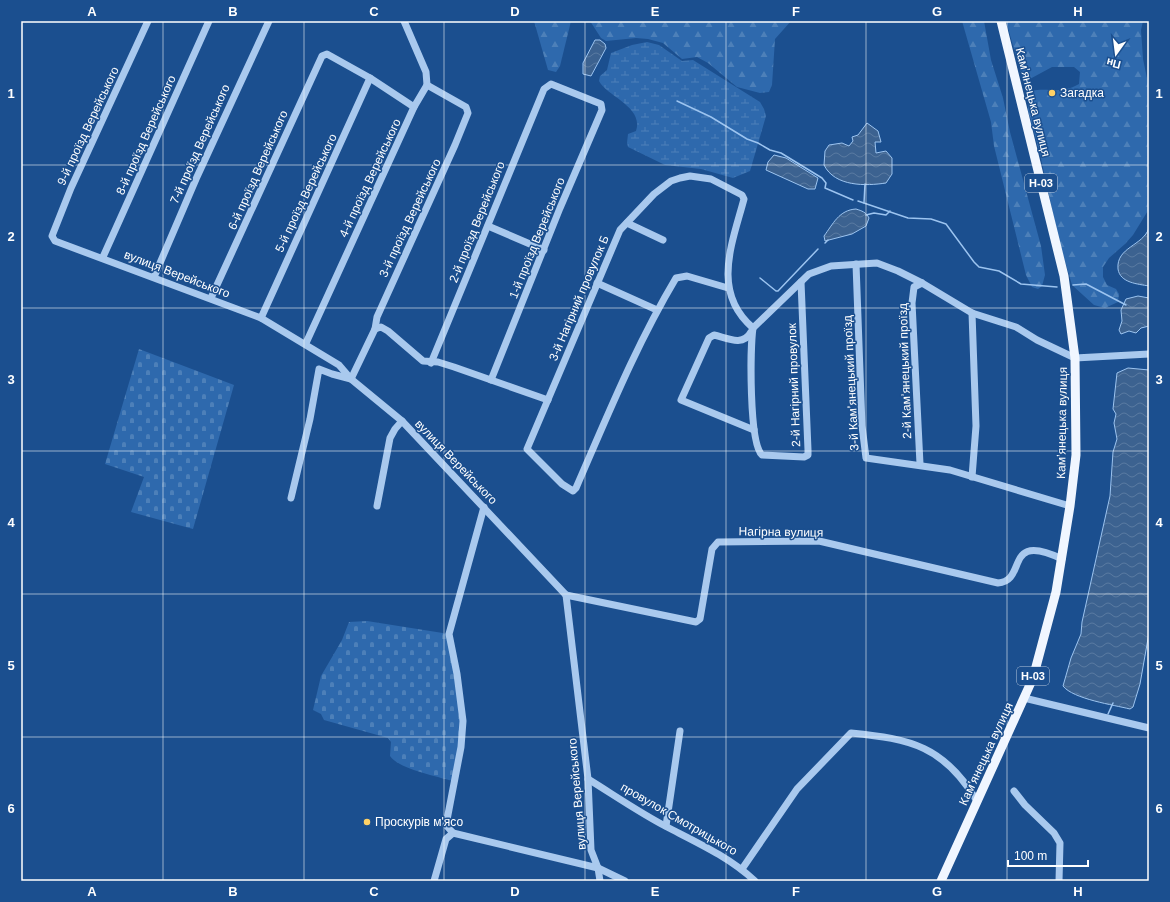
<svg xmlns="http://www.w3.org/2000/svg" width="1170" height="902" font-family="Arial,sans-serif">
  <style>
    .forest { fill: url(#forest-firs) }
    .wetland { fill: url(#wetland-marsh) }
    .cemetery { fill: url(#cemetery-stones) }
    .water { fill: url(#water-waves); stroke: #9cc4f0 }
    .lines { fill: none; stroke-linecap: round; stroke-linejoin: round }
    .stream { stroke: #9cc4f0; stroke-width: 1.5 }
    .minor { stroke: #a9c9ee; stroke-width: 7 }
    .major { stroke: #f0f6ff; stroke-width: 9 }
    .grid { fill: none; stroke: #fff; stroke-width: 1; stroke-opacity: 0.55 }
    .poi-dot { fill: #ffd166; stroke: #1b4f8f; stroke-width: 1.5 }
    .labels { text-anchor: middle; dominant-baseline: central; stroke-width: 3; stroke-linejoin: round; paint-order: stroke }
    .shield { fill: #1b4f8f; stroke: #bbcadd; stroke-width: 1 }
    .shield-label { font-size: 11px; font-weight: bold; fill: #fff }
    .poi-label { font-size: 12px; fill: #fff; stroke: #1b4f8f; text-anchor: start }
    .street-label { font-size: 12px; fill: #fff; stroke: #1b4f8f }
    .neatline { fill: none; stroke: #fff; stroke-width: 1.5 }
    .grid-label { font-size: 13px; text-anchor: middle; font-weight: bold; fill: #fff }
  </style>
  <defs>
    <pattern id="forest-firs" width="22" height="20" patternUnits="userSpaceOnUse"><rect width="22" height="20" fill="#2e69ad"/><path d="M5 1l3.5 6h-7zM16 11l3.5 6h-7z" fill="#4d80b9"/></pattern>
    <pattern id="wetland-marsh" width="20" height="14" patternUnits="userSpaceOnUse"><rect width="20" height="14" fill="#2e69ad"/><path d="M1 5h8M5 5V1M11 12h8M15 12V8" fill="none" stroke="#4d80b9"/></pattern>
    <pattern id="cemetery-stones" width="16" height="16" patternUnits="userSpaceOnUse"><rect width="16" height="16" fill="#2e69ad"/><path d="M2 7V4a2 2 0 0 1 4 0v3zM10 15v-3a2 2 0 0 1 4 0v3z" fill="#4d80b9"/></pattern>
    <pattern id="water-waves" width="16" height="10" patternUnits="userSpaceOnUse"><rect width="16" height="10" fill="#3c6290"/><path d="M0 5q4-4 8 0t8 0" fill="none" stroke="#597aa1"/></pattern>
  </defs>
  <rect width="100%" height="100%" fill="#1b4f8f"/>
  <g class="forest">
    <path d="M534 21H571L560 66 556 72 548 70Z"/>
    <path d="M590 21H791L775 39 772 85 769 92 760 93 737 87 708 63 697 57 682 59 663 43 648 39 636 38 606 41 601 38Z"/>
    <path d="M962 21H984L991 60 1003 98 1010 132 1041 246 1045 275 1042 286 1038 289 1032 287 1026 275 994 146 991 122Z"/>
    <path d="M1006 21H1143L1141 30 1143 59 1149 88V209L1133 235 1125 244 1109 258 1103 267V277L1107 285 1116 289 1119 294 1118 302 1105 308 1094 305 1072 285 1059 241 1040 154 1028 110V95L1030 91C1051 87 1059 95 1079 84L1080 72 1074 67H1052L1028 80 1022 77Z"/>
  </g>
  <path class="wetland" d="M647 42 659 45 682 61 693 60 760 102 764 109 766 116 750 171 733 178 701 169 665 165 628 147 627 143 628 134 636 131C644 107 608 97 599 81L600 76 607 70 611 53 632 45Z"/>
  <g class="cemetery">
    <path d="M139 349 234 385 193 529 131 512 144 477 105 464Z"/>
    <path d="M367 621 449 634 462 704 455 782C438 776 400 770 390 756L391 742 388 738 324 720 321 714 313 710 321 676 342 640 349 622Z"/>
  </g>
  <g class="water">
    <path d="M595 40H600L605 44 606 48 591 76 583 74V63Z"/>
    <path d="M867 123 878 131 881 142H875L876 153 886 151 892 158V174L886 183C866 186 835 187 824 165L825 151 829 145 842 143 849 146 853 141 852 137 858 135Z"/>
    <path d="M774 155 786 158 818 178 815 189H808L766 170 768 162Z"/>
    <path d="M856 209C862 211 866 212 869 218L866 226 852 234 825 241 824 236C833 224 839 210 856 209Z"/>
    <path d="M1149 228V286C1138 284 1120 283 1118 269 1116 247 1143 246 1149 228Z"/>
    <path d="M1138 296 1149 298V326L1141 328 1136 333 1129 331 1121 334 1119 330 1122 321 1121 310 1126 299Z"/>
    <path d="M1128 368 1149 370V633L1140 684 1133 707 1130 709C1114 705 1073 699 1063 686L1071 658 1081 634 1082 622 1110 496 1113 452 1117 439 1114 423 1116 414 1113 409 1117 373Z"/>
  </g>
  <g class="lines">
    <g class="stream">
      <path d="M677 101 711 117 747 139 758 143 770 150 781 153 822 178 826 183 825 188 853 200"/>
      <path d="M858 201 908 218 931 219 946 224 974 262 979 267 999 271 1021 284 1057 287"/>
      <path d="M864 203 865 184"/>
      <path d="M866 215 874 213 886 215 890 211"/>
      <path d="M825 243 828 240"/>
      <path d="M760 278 776 291H778L818 249"/>
      <path d="M1073 285 1086 284 1126 305"/>
      <path d="M1108 714 1113 703"/>
    </g>
    <g class="minor">
      <path d="M148 21 71 188 52 236 55 241 261 318 339 365 351 379 402 421 566 595 588 779 591 850 598 868 600 881"/>
      <path d="M627 223 663 240"/>
      <path d="M488 226 544 250"/>
      <path d="M103 257 209 21"/>
      <path d="M856 264 862 426 866 458 950 470 1070 506"/>
      <path d="M154 277 196 179 269 21"/>
      <path d="M597 283 657 310"/>
      <path d="M728 288 687 276 676 278C636 345 607 417 576 488L573 491 562 484 527 449 620 230 654 194 671 181 680 178 690 176 711 179 742 195 744 199C732 244 711 292 753 328L809 274 831 266 877 263 898 271 922 283 972 313 1016 327 1037 340 1075 358 1149 354"/>
      <path d="M211 298 322 56 327 54 370 78 414 107"/>
      <path d="M972 313 976 426 972 477"/>
      <path d="M261 318 370 78"/>
      <path d="M753 328C750 348 749 443 762 455L804 457 808 455V450L801 282"/>
      <path d="M375 329 381 327 388 331 423 361 438 362 454 367 548 400"/>
      <path d="M751 332C743 347 727 338 714 335L709 338 681 400 754 430"/>
      <path d="M306 343 414 107 427 85 426 72 404 21"/>
      <path d="M431 363 544 89 551 84 601 104 602 110 560 208 491 380"/>
      <path d="M920 464 912 303 914 287 922 283"/>
      <path d="M291 498 310 419 319 369 332 374 351 379 375 329 377 317 455 145 468 113 466 107 427 85"/>
      <path d="M377 506 390 438 395 429 402 421"/>
      <path d="M566 595 696 622 700 619 712 549 718 542 819 541 998 583C1028 581 1003 531 1062 559"/>
      <path d="M1024 698 1149 728"/>
      <path d="M588 779C614 795 640 813 667 827 698 843 729 857 755 881"/>
      <path d="M1014 791 1025 805 1054 833 1060 843 1059 881"/>
      <path d="M666 826 680 731"/>
      <path d="M453 833 598 868 625 881"/>
      <path d="M742 869 797 789 851 733C911 739 944 746 977 801"/>
      <path d="M434 881 446 839 453 833 446 825 461 747 463 721 457 674 449 634 484 507"/>
    </g>
    <path class="major" d="M941 881 1033 678 1056 592 1070 506 1076 455 1075 358 1064 276 1001 21"/>
  </g>
  <path class="grid" d="M163 21V881M304 21V881M444 21V881M585 21V881M726 21V881M866 21V881M1007 21V881M21 165H1149M21 308H1149M21 451H1149M21 594H1149M21 737H1149"/>
  <g class="poi-dot">
    <circle cx="1052" cy="93" r="4"/>
    <circle cx="367" cy="822" r="4"/>
  </g>
  <g class="labels">
    <g class="shield">
      <rect x="1025" y="174" width="32" height="18" rx="3"/>
      <rect x="1017" y="667" width="32" height="18" rx="3"/>
    </g>
    <g class="shield-label">
      <text x="1041" y="183">Н-03</text>
      <text x="1033" y="676">Н-03</text>
    </g>
    <g class="poi-label">
      <text x="1060" y="93">Загадка</text>
      <text x="375" y="822">Проскурів м'ясо</text>
    </g>
    <g class="street-label">
      <text transform="translate(1033 102) rotate(76)">Камʼянецька вулиця</text>
      <text transform="translate(88 126) rotate(-65)">9-й проїзд Верейського</text>
      <text transform="translate(146 135) rotate(-66)">8-й проїзд Верейського</text>
      <text transform="translate(200 144) rotate(-66)">7-й проїзд Верейського</text>
      <text transform="translate(258 170) rotate(-66)">6-й проїзд Верейського</text>
      <text transform="translate(370 178) rotate(-65)">4-й проїзд Верейського</text>
      <text transform="translate(306 193) rotate(-65)">5-й проїзд Верейського</text>
      <text transform="translate(410 218) rotate(-65)">3-й проїзд Верейського</text>
      <text transform="translate(477 222) rotate(-68)">2-й проїзд Верейського</text>
      <text transform="translate(537 238) rotate(-68)">1-й проїзд Верейського</text>
      <text transform="translate(177 274) rotate(21)">вулиця Верейського</text>
      <text transform="translate(579 298) rotate(-67)">3-й Нагірний провулок Б</text>
      <text transform="translate(905 371) rotate(-92)">2-й Камʼянецький проїзд</text>
      <text transform="translate(851 383) rotate(-93)">3-й Камʼянецький проїзд</text>
      <text transform="translate(794 385) rotate(-92)">2-й Нагірний провулок</text>
      <text transform="translate(1062 423) rotate(-89)">Камʼянецька вулиця</text>
      <text transform="translate(456 462) rotate(46)">вулиця Верейського</text>
      <text transform="translate(781 532) rotate(1)">Нагірна вулиця</text>
      <text transform="translate(986 754) rotate(-65)">Камʼянецька вулиця</text>
      <text transform="translate(577 794) rotate(-95)">вулиця Верейського</text>
      <text transform="translate(679 819) rotate(30)">провулок Смотрицького</text>
    </g>
  </g>
  <rect width="1170" height="902" fill="none" stroke="#1b4f8f" stroke-width="44"/>
  <g transform="translate(1116 54) rotate(194)" stroke="#1b4f8f" stroke-width="3" paint-order="stroke">
  <path d="M0-3L7 15L0 10L-7 15Z" fill="#ffffff"/>
  <text y="-6" font-size="11" font-weight="bold" text-anchor="middle" fill="#ffffff">Пн</text>
  </g>
  <path d="M1008 860v6h80v-6" fill="none" stroke="#ffffff" stroke-width="2"/>
  <text x="1014" y="860" font-size="12" fill="#ffffff" stroke="#1b4f8f" stroke-width="3" paint-order="stroke">100 m</text>
  <rect x="22" y="22" width="1126" height="858" class="neatline"/>
  <g class="grid-label">
    <text x="92" y="16">A</text>
    <text x="233" y="16">B</text>
    <text x="374" y="16">C</text>
    <text x="515" y="16">D</text>
    <text x="655" y="16">E</text>
    <text x="796" y="16">F</text>
    <text x="937" y="16">G</text>
    <text x="1078" y="16">H</text>
    <text x="11" y="98">1</text>
    <text x="1159" y="98">1</text>
    <text x="11" y="241">2</text>
    <text x="1159" y="241">2</text>
    <text x="11" y="384">3</text>
    <text x="1159" y="384">3</text>
    <text x="11" y="527">4</text>
    <text x="1159" y="527">4</text>
    <text x="11" y="670">5</text>
    <text x="1159" y="670">5</text>
    <text x="11" y="813">6</text>
    <text x="1159" y="813">6</text>
    <text x="92" y="896">A</text>
    <text x="233" y="896">B</text>
    <text x="374" y="896">C</text>
    <text x="515" y="896">D</text>
    <text x="655" y="896">E</text>
    <text x="796" y="896">F</text>
    <text x="937" y="896">G</text>
    <text x="1078" y="896">H</text>
  </g>
</svg>
